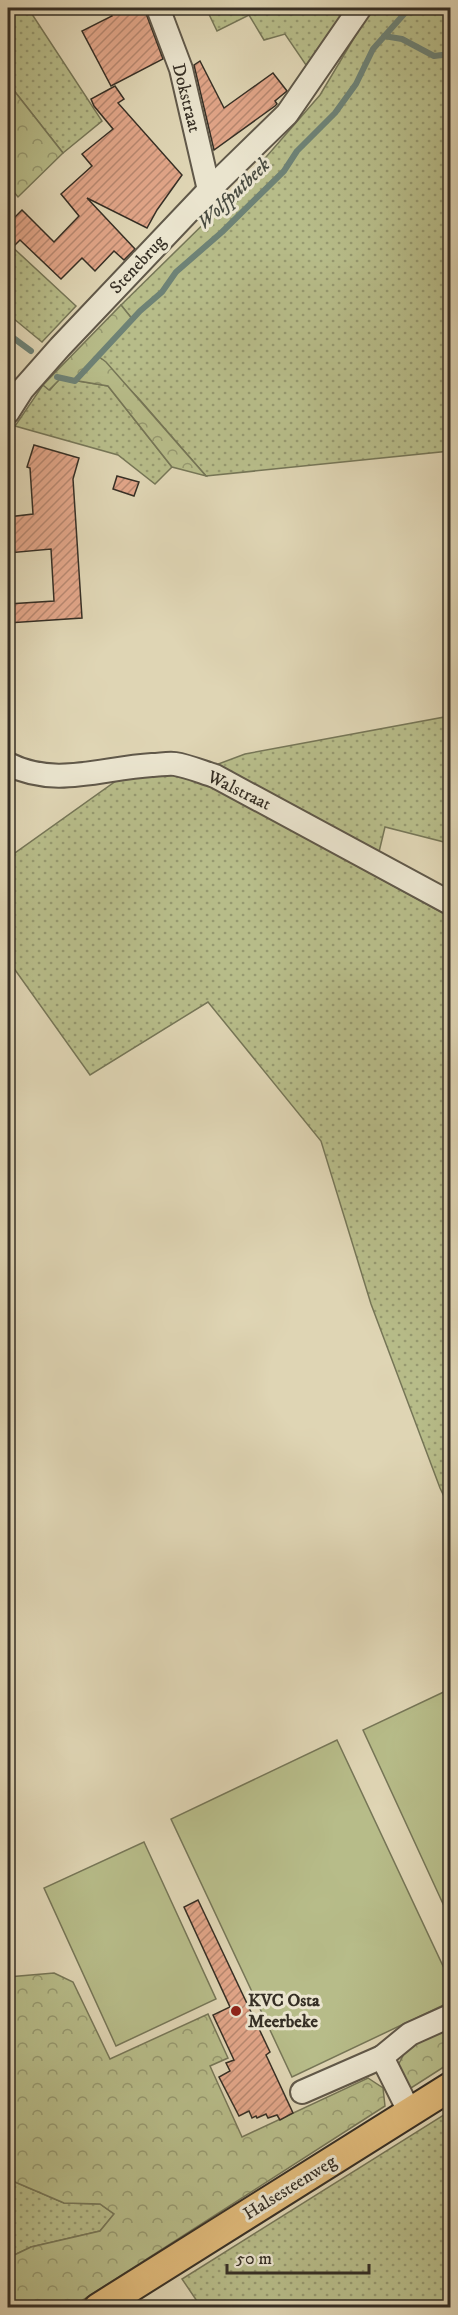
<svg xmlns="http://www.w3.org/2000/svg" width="458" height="2315" font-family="'IM FELL DW Pica',serif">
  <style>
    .grass { fill: url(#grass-dots); stroke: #767657; stroke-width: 1.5 }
    .forest { fill: url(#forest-crowns); stroke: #767657; stroke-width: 1.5 }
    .green { fill: #b7bc89; stroke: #767657; stroke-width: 1.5 }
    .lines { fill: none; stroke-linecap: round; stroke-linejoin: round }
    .stream { stroke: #6e8276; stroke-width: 6 }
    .building { fill: url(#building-hatch); stroke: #362f25; stroke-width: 1.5 }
    .minor-casing { stroke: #605849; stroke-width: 26 }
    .major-casing { stroke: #362f25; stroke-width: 32 }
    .minor { stroke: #eae4ce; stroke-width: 22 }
    .major { stroke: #e0ba7a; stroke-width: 28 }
    .poi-dot { fill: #8f2418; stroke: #eae4ce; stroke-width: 2 }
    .labels { text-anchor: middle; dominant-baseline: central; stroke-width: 6; stroke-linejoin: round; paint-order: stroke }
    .street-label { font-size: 18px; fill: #362f25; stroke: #eae4ce }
    .poi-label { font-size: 18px; font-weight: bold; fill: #362f25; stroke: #eae4ce; text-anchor: start }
    .water-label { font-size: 20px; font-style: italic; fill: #494b40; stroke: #eae4ce }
  </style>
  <defs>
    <pattern id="grass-dots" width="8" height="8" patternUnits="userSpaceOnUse" patternTransform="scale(1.5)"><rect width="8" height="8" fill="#b7bc89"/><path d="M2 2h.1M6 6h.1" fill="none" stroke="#969970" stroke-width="1.8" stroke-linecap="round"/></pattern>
    <pattern id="forest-crowns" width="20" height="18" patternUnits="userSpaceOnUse" patternTransform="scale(1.5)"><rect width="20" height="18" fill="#b7bc89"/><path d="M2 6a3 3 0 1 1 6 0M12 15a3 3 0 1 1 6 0" fill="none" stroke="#969970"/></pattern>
    <pattern id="building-hatch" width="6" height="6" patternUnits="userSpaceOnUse" patternTransform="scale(1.5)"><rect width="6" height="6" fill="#e1a588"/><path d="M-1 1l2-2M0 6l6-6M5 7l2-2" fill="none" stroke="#b7876f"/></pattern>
  </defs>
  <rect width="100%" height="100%" fill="#dfd5b4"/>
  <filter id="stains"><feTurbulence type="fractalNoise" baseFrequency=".00333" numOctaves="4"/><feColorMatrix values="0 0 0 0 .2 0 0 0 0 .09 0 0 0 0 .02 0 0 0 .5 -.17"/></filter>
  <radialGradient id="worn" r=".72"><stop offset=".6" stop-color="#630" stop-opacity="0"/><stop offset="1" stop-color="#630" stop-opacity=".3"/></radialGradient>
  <g class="grass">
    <path d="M8 8H28L102 121 63 153 8 83Z"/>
    <path d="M206 8H346L308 68 285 34 264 40 249 15 217 31Z"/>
    <path d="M372 8H450V451L206 476 140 400 98 356 133 320 121 305 234 194 320 95Z"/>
    <path d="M8 243 76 306 42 342 8 314Z"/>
    <path d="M60 378 108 386 172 467 155 484 118 455 15 426 43 385 50 390Z"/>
    <path d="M450 716V828L448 843 385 827 378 856 213 766 245 754Z"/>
    <path d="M168 774 208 784 450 917V1509L440 1488 371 1304 321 1141 208 1002 90 1075 8 960V858L116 781 142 775Z"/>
    <path d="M450 2111V2307H201L182 2279Z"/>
    <path d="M8 2179 64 2203 100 2204 114 2214 100 2231 31 2247 8 2258Z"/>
  </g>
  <g class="forest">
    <path d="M8 83 63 153 18 197 8 185Z"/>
    <path d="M121 305 133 320 98 356 106 362 206 476 172 467 108 386 61 378 49 390 43 385Z"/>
    <path d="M54 1973 73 1982 110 2059 208 2014 228 2058 210 2066 242 2137 368 2078 383 2088 385 2106 72 2307H8V2258L31 2247 100 2231 114 2214 100 2204 64 2203 8 2179V1977Z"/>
    <path d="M450 2024V2063L411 2088 395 2071 406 2050Z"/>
  </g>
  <g class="green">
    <path d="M450 1689V1919L363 1730Z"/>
    <path d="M337 1740 450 1981V2002L292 2077 171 1819Z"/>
    <path d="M144 1842 216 1999 116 2046 44 1888Z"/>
  </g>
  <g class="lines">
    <g class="stream">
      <path d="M384 36 402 39 434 56 450 54"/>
      <path d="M8 334 31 351"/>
      <path d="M57 377 75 381 140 311 162 292 176 272 222 232 284 171 297 151 335 113 356 84 373 49 405 13 415 8"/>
    </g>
  </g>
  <g class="building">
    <path d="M108 8H144L163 59 111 86 82 31 112 16Z"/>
    <path d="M200 61 224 108 273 73 287 91 275 101 277 104 275 106 214 150 194 65Z"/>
    <path d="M115 86 124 99 118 103 182 175 157 210 147 228 87 198 135 249 124 260 114 251 95 271 82 258 61 279 20 240 15 245 8 238V224L22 210 54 242 79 216 61 194 92 166 82 154 113 129 94 106 91 99Z"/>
    <path d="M34 445 79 458 73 479 82 618 8 623V604L54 601 51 549 8 553V517L33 514 30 468 27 467Z"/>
    <path d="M117 476 139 482 134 496 113 489Z"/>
    <path d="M198 1900 270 2052 266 2055 293 2113 280 2120 277 2115 268 2118 266 2114 257 2118 256 2116 252 2118 249 2111 239 2116 219 2077 230 2071 226 2063 234 2060 213 2015 230 2007 184 1907Z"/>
  </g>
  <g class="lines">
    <defs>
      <g id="minor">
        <path d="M158 8 181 69 209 190"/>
        <path d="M8 412 22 390 60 347 209 190 287 114 360 8"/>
        <path d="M8 764C56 788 101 768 152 765 159 765 168 763 175 764 188 766 202 772 215 776L450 903"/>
        <path d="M382 2057 410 2034 450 2016"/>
        <path d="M302 2092 382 2057 410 2113"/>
      </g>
      <path id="major" d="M98 2308 450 2087"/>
    </defs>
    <use href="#minor" class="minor-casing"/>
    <use href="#major" class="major-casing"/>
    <use href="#minor" class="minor"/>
    <use href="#major" class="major"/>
  </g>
  <circle class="poi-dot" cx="236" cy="2011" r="6"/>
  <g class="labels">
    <g class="street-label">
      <text transform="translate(186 98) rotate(76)">Dokstraat</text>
      <text transform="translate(138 265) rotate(-47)">Stenebrug</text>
      <text transform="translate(239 791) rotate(26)">Walstraat</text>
      <text transform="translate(290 2188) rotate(-32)">Halsesteenweg</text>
    </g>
    <g class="poi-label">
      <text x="248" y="2001">KVC Osta<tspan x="248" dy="21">Meerbeke</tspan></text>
    </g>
    <g class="water-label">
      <text transform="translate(234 194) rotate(-44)">Wolfputbeek</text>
    </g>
  </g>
  <rect width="458" height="2315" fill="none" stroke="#dfd5b4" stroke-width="30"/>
  <rect x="9" y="9" width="440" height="2297" fill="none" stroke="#362f25" stroke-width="3"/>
  <rect x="15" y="15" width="428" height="2285" fill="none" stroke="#362f25" stroke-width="1.5"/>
  <path d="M227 2264v9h142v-9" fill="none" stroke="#362f25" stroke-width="3"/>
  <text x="236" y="2264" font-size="18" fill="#362f25" stroke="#eae4ce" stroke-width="4.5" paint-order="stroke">50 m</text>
  <rect width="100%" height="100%" filter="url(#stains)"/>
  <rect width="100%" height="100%" fill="url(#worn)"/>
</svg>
